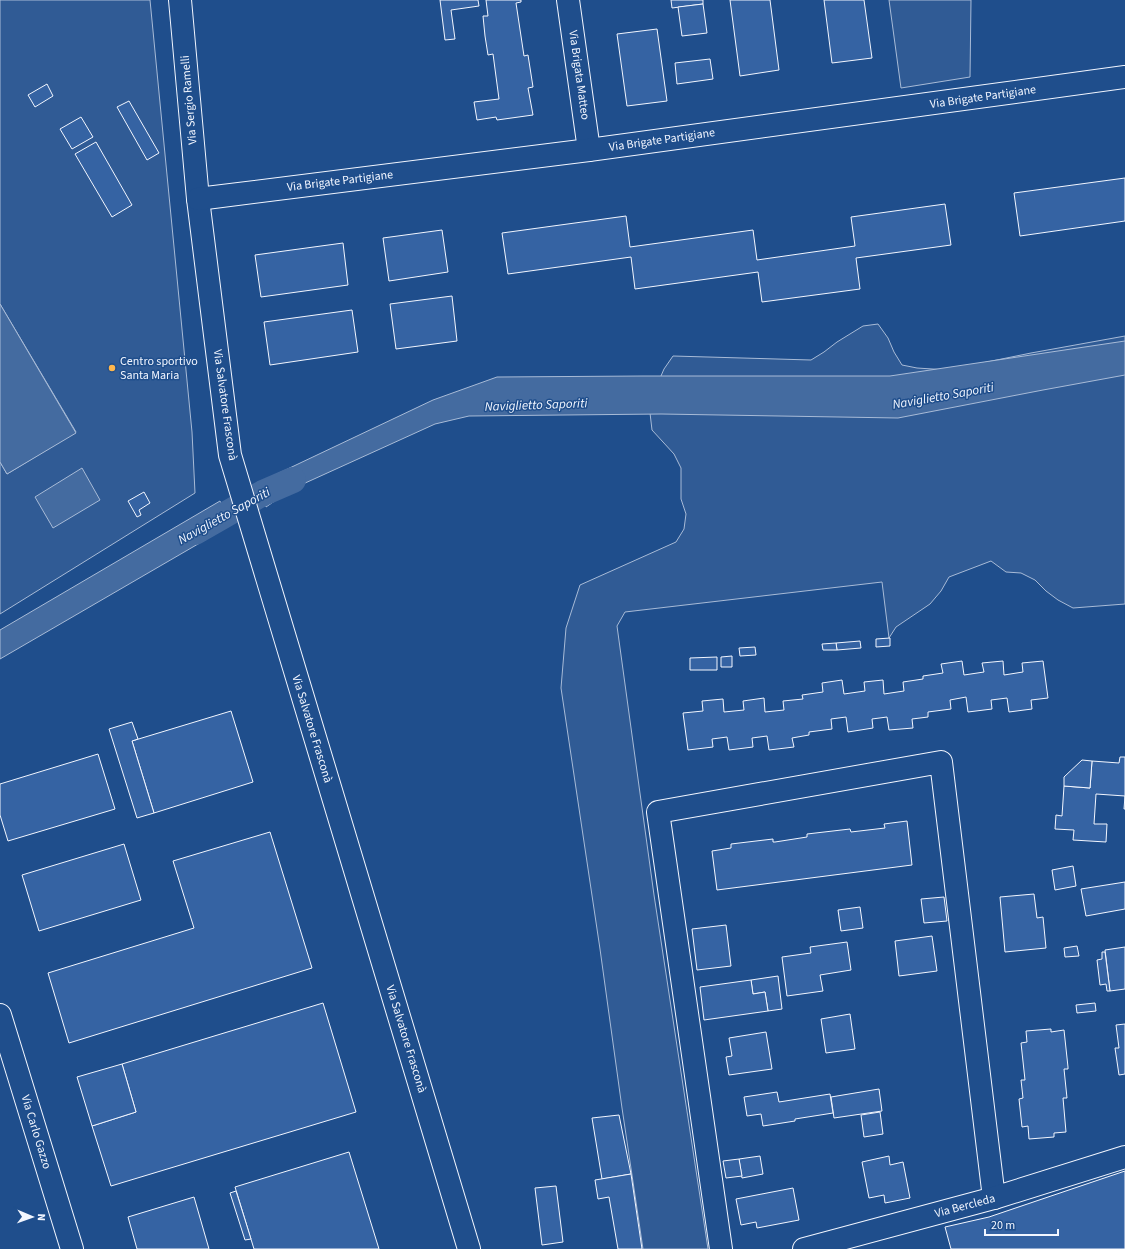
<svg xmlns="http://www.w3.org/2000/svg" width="1125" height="1249" font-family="'Source Sans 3',sans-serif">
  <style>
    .built { fill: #305b95; stroke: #a8bbd7 }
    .water { fill: #446ba0; stroke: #a8bbd7 }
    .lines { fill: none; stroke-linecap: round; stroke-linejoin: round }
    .canal { stroke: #446ba0; stroke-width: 26 }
    .building { fill: #3563a3; stroke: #f2f6ff }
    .minor-casing { stroke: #f2f6ff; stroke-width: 24 }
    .minor { stroke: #1f4e8c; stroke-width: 22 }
    .poi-dot { fill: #ffb74d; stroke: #1f4e8c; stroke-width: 1.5 }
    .labels { text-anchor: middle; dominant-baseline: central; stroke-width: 3; stroke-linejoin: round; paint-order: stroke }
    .street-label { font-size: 12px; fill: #f2f6ff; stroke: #1f4e8c }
    .poi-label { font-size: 12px; fill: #f2f6ff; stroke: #1f4e8c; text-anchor: start }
    .water-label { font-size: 13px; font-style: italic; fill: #f2f6ff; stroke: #1f4e8c }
  </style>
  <rect width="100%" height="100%" fill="#1f4e8c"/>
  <g class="built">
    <path d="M0 0H150L192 432 195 493 0 614V462L7 474 76 432 0 304Z"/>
    <path d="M889 0H971L970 77 901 88Z"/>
    <path d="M878 324 888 338 894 352 902 365 917 368 948 370 1031 353 1125 336V604L1073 608 1058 600 1046 591 1035 580 1021 573 1006 572 991 561 949 577 941 591 930 604 896 627 889 638 882 582 625 612 617 626 654 895 708 1249H643L622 1108 600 949 561 688 566 628 580 585 676 542 684 529 686 514 681 499V468L674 454 652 430 650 413 651 399 664 369 673 356 811 360 824 352 837 342 863 326Z"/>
  </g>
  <g class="water">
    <path d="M0 304 76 433 7 474 0 462Z"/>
    <path d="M1125 341V375L1043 390 898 418 661 414 469 416 435 424 292 489 266 507 258 483 433 400 497 377 642 376H890Z"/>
    <path d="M82 468 100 500 53 528 35 497Z"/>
    <path d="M220 501 229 526 0 659V630Z"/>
  </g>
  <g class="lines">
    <path class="canal" d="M195 532 263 493 293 480"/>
  </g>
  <g class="building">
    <path d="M440 0H478L479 6 451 10 455 39 445 40Z"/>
    <path d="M486 0H521V2L516 3 524 56 528 55 533 87 528 88 533 115 497 120 496 117 477 120 474 102 499 99 493 54 488 55 485 36 483 16H488Z"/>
    <path d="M671 0H703V4L672 8Z"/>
    <path d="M730 0H770L779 70 740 76Z"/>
    <path d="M824 0H864L872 58 832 63Z"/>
    <path d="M703 4 707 33 682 36 678 7Z"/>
    <path d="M657 29 667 101 627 106 617 34Z"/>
    <path d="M710 59 713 79 677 84 675 63Z"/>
    <path d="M47 84 53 96 35 107 28 95Z"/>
    <path d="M129 101 159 153 147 160 117 107Z"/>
    <path d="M81 117 93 137 72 149 60 129Z"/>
    <path d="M96 142 132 205 112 217 75 154Z"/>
    <path d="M1125 178V221L1020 236 1014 193Z"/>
    <path d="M945 204 951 245 856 258 860 289 762 302 758 272 635 289 631 257 508 274 502 233 626 216 630 247 753 230 757 260 855 246 851 217Z"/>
    <path d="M442 230 448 272 389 281 383 238Z"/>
    <path d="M343 243 348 285 261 297 255 255Z"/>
    <path d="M452 296 457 341 396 349 390 304Z"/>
    <path d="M352 310 358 352 270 365 264 322Z"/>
    <path d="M144 492 150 503 139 510 141 515 137 517 128 501Z"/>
    <path d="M890 638V646L876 647V639Z"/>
    <path d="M860 641 861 648 837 650 836 643Z"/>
    <path d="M836 643 837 650H823L822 644Z"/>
    <path d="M755 647 756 655 740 656 739 648Z"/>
    <path d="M732 656V667H721V657Z"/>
    <path d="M717 657V670H690V658Z"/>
    <path d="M962 661 964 675 984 672 982 663 1003 661 1004 675 1023 672 1022 663 1043 661 1048 698 1031 700 1032 709 1009 712 1007 698 991 700 992 709 968 712 966 697 950 700 951 709 928 712V717L912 719 913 728 889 730 887 717 872 719 873 728 848 732 846 717 831 719 832 729 809 732V735L792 738 794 747 769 750 767 736 752 738 753 747 729 750 727 737 712 739 713 747 688 750 683 713 703 711 702 701 723 699 724 712 744 710 743 701 764 698 765 712 784 710 783 701 803 699 802 695 823 692 822 683 842 680 844 694 865 691 864 682 883 680 884 694 904 691 903 682 923 679V676L943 673 941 664Z"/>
    <path d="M231 711 253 782 154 813 132 741Z"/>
    <path d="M132 722 138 739 132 741 154 813 137 818 109 729Z"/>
    <path d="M98 754 115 809 8 841 0 815V784Z"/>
    <path d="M1120 757H1125V809H1124L1125 796 1096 794 1094 824H1107L1106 842 1073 840 1074 830 1055 829 1056 815 1062 816 1064 786 1090 788 1092 761 1119 763Z"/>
    <path d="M1082 760 1092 761 1090 788 1064 786V777Z"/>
    <path d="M907 821 912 865 717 890 712 851 731 848V844L773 839V842H775L807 837V834L850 829 851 832 885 828 884 824Z"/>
    <path d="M270 832 312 968 69 1043 48 973 194 928 173 861Z"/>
    <path d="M124 844 141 900 39 931 22 875Z"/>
    <path d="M1073 866 1076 886 1055 890 1052 870Z"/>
    <path d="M1125 882V909L1086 916 1081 889Z"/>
    <path d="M1034 894 1037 918 1043 917 1046 948 1005 952 1000 897Z"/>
    <path d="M944 897 947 921 924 923 921 899Z"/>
    <path d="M860 907 863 928 841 931 838 910Z"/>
    <path d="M726 925 731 966 697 970 692 929Z"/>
    <path d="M932 936 937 971 899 976 895 941Z"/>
    <path d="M847 942 851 970 820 975 823 991 787 996 782 957 811 953 810 947Z"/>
    <path d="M1077 946 1079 956 1065 957 1064 948Z"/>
    <path d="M1125 947V989L1110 991 1105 950Z"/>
    <path d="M1102 952H1105L1110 991H1107L1106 984 1100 985 1097 960 1102 959Z"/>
    <path d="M778 976 782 1009 768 1011 765 992 753 994 751 980Z"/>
    <path d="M751 980 753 994 765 992 768 1011 704 1020 700 987Z"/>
    <path d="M323 1003 356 1112 111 1186 92 1126 136 1112 122 1064Z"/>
    <path d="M1095 1003 1096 1011 1077 1013 1076 1005Z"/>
    <path d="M850 1014 855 1049 826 1053 821 1019Z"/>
    <path d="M1125 1024V1074L1119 1075 1115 1048H1119L1116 1025Z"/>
    <path d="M1051 1029V1032L1064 1030 1068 1067V1069H1064L1067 1098H1063L1066 1132 1054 1133V1137L1029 1139 1028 1126 1022 1127 1019 1099 1023 1098 1021 1080H1025L1021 1043 1027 1042 1026 1031Z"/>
    <path d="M766 1032 772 1069 729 1075 726 1057 732 1056 729 1038Z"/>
    <path d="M122 1064 136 1112 92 1126 77 1077Z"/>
    <path d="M879 1089 882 1111 834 1118 831 1097Z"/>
    <path d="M777 1092 779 1102 830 1094 833 1113 795 1119V1121L763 1126 761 1114 747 1116 744 1097Z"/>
    <path d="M880 1112 883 1134 864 1137 861 1115Z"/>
    <path d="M619 1115 631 1174 602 1179 592 1118Z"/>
    <path d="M349 1152 379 1249H254L235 1187Z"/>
    <path d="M760 1156 763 1174 742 1178 739 1159Z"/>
    <path d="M889 1156 890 1165 903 1162 910 1198 885 1203 884 1195 869 1198 862 1162Z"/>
    <path d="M739 1159 742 1176 726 1178 723 1161Z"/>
    <path d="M1125 1171V1249H951L945 1227 989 1217Z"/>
    <path d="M631 1174 642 1249H618L609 1197 598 1199 595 1180Z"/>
    <path d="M556 1186 563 1242 542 1245 535 1188Z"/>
    <path d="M793 1188 799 1220 757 1228 756 1222 741 1225 736 1199Z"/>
    <path d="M236 1191 251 1239 245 1240 230 1193Z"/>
    <path d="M194 1197 209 1249H137L128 1217Z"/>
  </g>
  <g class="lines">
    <defs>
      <g id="minor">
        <path d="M180 0 198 199 230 455 469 1249"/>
        <path d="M568 0 589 150"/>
        <path d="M198 199 589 150 1125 77"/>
        <path d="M0 1015 72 1249"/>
        <path d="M721 1249 658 812 941 762 994 1198"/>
        <path d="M804 1249 994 1198 1125 1157"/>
      </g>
    </defs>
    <use href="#minor" class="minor-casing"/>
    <use href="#minor" class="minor"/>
  </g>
  <circle class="poi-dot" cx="112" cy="368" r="4"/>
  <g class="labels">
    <g class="street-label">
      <text transform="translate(579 75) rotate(82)">Via Brigata Matteo</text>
      <text transform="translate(983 97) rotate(-8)">Via Brigate Partigiane</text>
      <text transform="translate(189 100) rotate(-95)">Via Sergio Ramelli</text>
      <text transform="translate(662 140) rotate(-8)">Via Brigate Partigiane</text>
      <text transform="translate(340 181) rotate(-7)">Via Brigate Partigiane</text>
      <text transform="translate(225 405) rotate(82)">Via Salvatore Frasconà</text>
      <text transform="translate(312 729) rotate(73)">Via Salvatore Frasconà</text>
      <text transform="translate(406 1039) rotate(73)">Via Salvatore Frasconà</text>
      <text transform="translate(36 1132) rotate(73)">Via Carlo Gazzo</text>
      <text transform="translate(965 1206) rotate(-15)">Via Bercleda</text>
    </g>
    <g class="poi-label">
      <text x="120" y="361">Centro sportivo<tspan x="120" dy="14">Santa Maria</tspan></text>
    </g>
    <g class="water-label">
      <text transform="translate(943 396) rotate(-10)">Naviglietto Saporiti</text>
      <text transform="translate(536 405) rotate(-2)">Naviglietto Saporiti</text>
      <text transform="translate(224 516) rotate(-29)">Naviglietto Saporiti</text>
    </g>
  </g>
  <g transform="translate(32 1217) rotate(92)" stroke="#1f4e8c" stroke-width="3" paint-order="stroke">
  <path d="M0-3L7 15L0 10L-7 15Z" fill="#f2f6ff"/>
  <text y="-6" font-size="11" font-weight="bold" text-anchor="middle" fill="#f2f6ff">N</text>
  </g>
  <path d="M985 1229v6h73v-6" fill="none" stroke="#f2f6ff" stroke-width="2"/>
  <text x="991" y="1229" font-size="12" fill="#f2f6ff" stroke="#1f4e8c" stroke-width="3" paint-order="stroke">20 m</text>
</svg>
